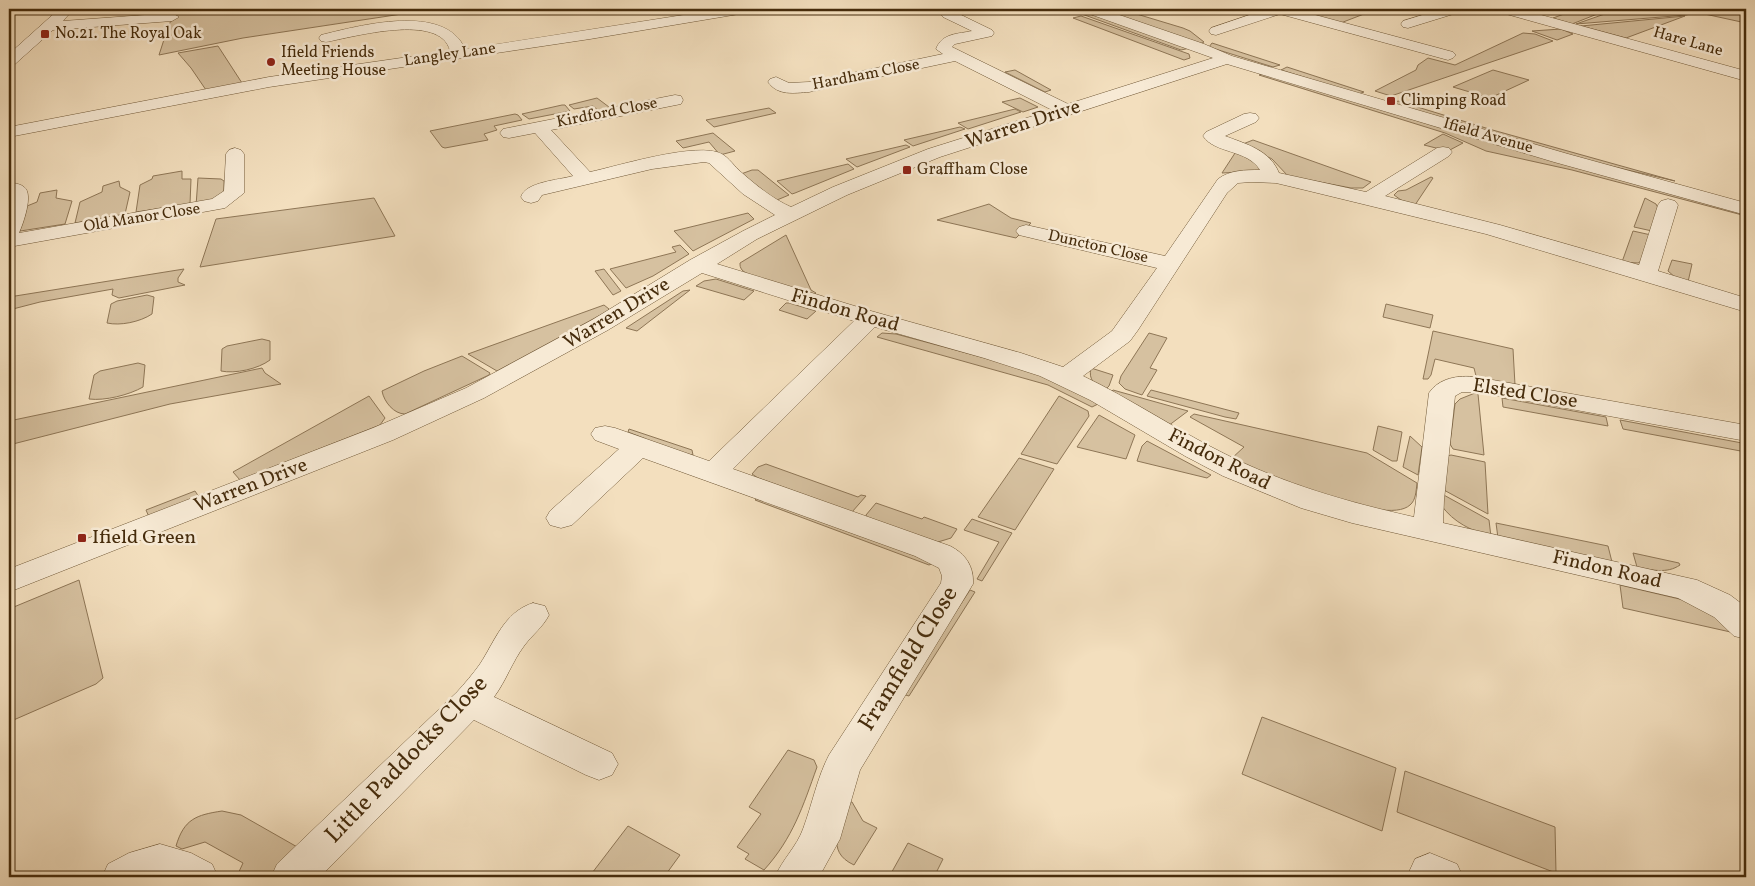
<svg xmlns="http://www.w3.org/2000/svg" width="1755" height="886" font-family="Vollkorn,serif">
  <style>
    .green { fill: #d6c1a0; stroke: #8e7656 }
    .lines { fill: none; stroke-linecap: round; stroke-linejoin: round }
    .minor-casing { stroke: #715938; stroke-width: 1 }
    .minor { fill: #f7ead5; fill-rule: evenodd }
    .poi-dot { fill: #8f2418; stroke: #f7ead5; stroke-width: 2 }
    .labels { text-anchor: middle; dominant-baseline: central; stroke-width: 5; stroke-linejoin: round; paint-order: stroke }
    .far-poi-label { font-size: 16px; fill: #462c0c; stroke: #f7ead5; text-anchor: start }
    .far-street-label { font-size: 16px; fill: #462c0c; stroke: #f7ead5 }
    .street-label { font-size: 20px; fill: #462c0c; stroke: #f7ead5 }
    .poi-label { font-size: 20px; fill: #462c0c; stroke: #f7ead5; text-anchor: start }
    .near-street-label { font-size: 24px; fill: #462c0c; stroke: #f7ead5 }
  </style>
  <rect width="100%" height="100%" fill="#f3dfbe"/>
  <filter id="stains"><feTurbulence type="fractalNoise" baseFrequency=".004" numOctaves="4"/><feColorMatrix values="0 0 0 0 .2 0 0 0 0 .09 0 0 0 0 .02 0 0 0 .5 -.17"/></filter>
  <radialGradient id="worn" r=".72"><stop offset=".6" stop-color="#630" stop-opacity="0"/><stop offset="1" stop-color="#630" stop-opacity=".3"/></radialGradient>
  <g class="green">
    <path d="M180 9H410L415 12 243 38 159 55 169 24Z"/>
    <path d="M1068 9H1080L1190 48 1181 50Z"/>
    <path d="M1098 9H1120L1183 28 1190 31 1204 42 1200 44Z"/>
    <path d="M1301 9H1344L1364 14 1338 24 1294 12Z"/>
    <path d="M1578 9 1605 11 1572 24 1553 18Z"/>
    <path d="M1619 9H1712L1686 15 1576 24Z"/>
    <path d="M1719 9 1746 14V23L1700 13Z"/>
    <path d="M1081 16 1189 54 1190 58 1184 60 1073 18Z"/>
    <path d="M1685 16 1626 38 1581 26Z"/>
    <path d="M1561 29 1573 34 1557 40 1532 31Z"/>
    <path d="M1523 33 1535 34 1553 41 1391 96 1375 91 1416 70 1418 65 1428 58 1455 65Z"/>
    <path d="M1212 43 1280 65 1273 67 1209 47Z"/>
    <path d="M218 46 242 83 206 90 191 68 178 53Z"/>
    <path d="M1287 67 1364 92 1358 94 1281 70Z"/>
    <path d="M1015 70 1051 90 1045 92 1005 72Z"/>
    <path d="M1493 70 1529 80 1490 98 1453 87Z"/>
    <path d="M1265 73 1559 162 1746 213V216L1572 170 1486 151 1445 133 1259 75Z"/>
    <path d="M597 98 613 110 600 112 593 106 574 109 569 105Z"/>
    <path d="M1020 98 1038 107 1023 112 1002 102Z"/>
    <path d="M1398 101 1489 129 1675 181 1576 158 1392 104Z"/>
    <path d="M562 105H565L570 111 529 119 522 114Z"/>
    <path d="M769 108 776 113 714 127 706 120Z"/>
    <path d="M1015 109 1021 112 968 129 958 123Z"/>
    <path d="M515 114 518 115 522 120 494 126 497 130 484 134 488 140 445 148 442 147 430 131Z"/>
    <path d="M960 127 965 129 913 146 904 140Z"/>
    <path d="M713 133 735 151 720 155 709 142 683 148 676 141Z"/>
    <path d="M1443 134 1463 143 1448 151 1424 145Z"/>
    <path d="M1253 140 1371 182 1363 188H1351L1288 176 1272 159 1243 144Z"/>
    <path d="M906 145 910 147 857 167 846 159Z"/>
    <path d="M1237 150 1260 167 1259 171 1222 173Z"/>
    <path d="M848 164 854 169 795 193 792 194 777 181Z"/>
    <path d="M752 170H758L789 195 777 200 772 199 741 174Z"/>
    <path d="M182 171V179H191L190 204 136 212 140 185 152 179 153 176Z"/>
    <path d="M1431 177 1433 178 1415 205 1401 200 1394 195 1398 191 1406 190Z"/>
    <path d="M198 178 221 179 224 181V193L221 196 196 206Z"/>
    <path d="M119 181 120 187 130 192 125 214 75 223 80 202 102 192 103 186Z"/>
    <path d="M57 190 56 198 72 201 65 224 14 232 22 208 37 202 40 193Z"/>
    <path d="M374 198 395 236 200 267 216 219Z"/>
    <path d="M1645 198 1656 204 1658 208 1652 231 1634 227Z"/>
    <path d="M989 204 1011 218 1031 223 1016 238 937 220Z"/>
    <path d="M748 213 754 219 693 251 674 231Z"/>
    <path d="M1633 231 1651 235 1642 261 1638 263 1622 262Z"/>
    <path d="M786 235 811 290 816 293 812 296C799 292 749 278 742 270 740 267 740 266 740 263Z"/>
    <path d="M680 245 689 254 653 276 626 288 610 269 676 252 672 247Z"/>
    <path d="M1672 260 1692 264 1688 282 1676 278 1668 271Z"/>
    <path d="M184 269 178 278V282L185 285 119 298 112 295 113 289 40 302 9 310V297Z"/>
    <path d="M604 269 621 291 613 295 595 271Z"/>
    <path d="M716 279 754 291 744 300 696 286 704 281Z"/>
    <path d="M690 290 637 331 626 328 683 291Z"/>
    <path d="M147 295 154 297 152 314C140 322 120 326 107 323L111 304 117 301Z"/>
    <path d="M786 303H789L816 311 807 319 779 310Z"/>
    <path d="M1386 304 1433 315 1430 328 1383 317Z"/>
    <path d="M604 305 609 309 606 312 497 371 468 354Z"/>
    <path d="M1433 331 1513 349 1515 385 1481 379 1476 376 1474 368 1435 359 1431 375 1428 379H1423Z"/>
    <path d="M882 333 896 334 1037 372 1100 403 1092 407 1048 385 877 337Z"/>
    <path d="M1149 333 1167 338 1150 368 1157 370 1142 395 1125 389 1119 383 1121 376Z"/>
    <path d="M262 339 270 341V360C258 369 235 374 221 371L222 349 227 346Z"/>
    <path d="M462 356 490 373 489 375 405 414C394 414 384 402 382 391L424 371Z"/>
    <path d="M138 363 145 365 143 387C129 395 105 401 89 399L94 375 100 371Z"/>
    <path d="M262 368 265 373 281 384 170 404 9 445V421Z"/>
    <path d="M1091 368 1113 375 1109 386 1105 390C1095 385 1088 380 1091 368Z"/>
    <path d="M1113 390 1188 411 1168 426 1110 393Z"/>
    <path d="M1151 390 1239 413 1236 419 1225 417 1147 396Z"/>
    <path d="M1475 393 1478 394 1484 455 1453 449 1450 444 1455 404 1460 399Z"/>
    <path d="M369 396 385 418 380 425 240 480 233 472Z"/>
    <path d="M1059 396 1088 411 1089 416 1057 464 1021 454Z"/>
    <path d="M1502 398 1606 417 1608 426 1503 407Z"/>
    <path d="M1194 414 1367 453 1417 483C1416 491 1416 500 1410 505 1385 528 1261 471 1231 459L1244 447 1190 417Z"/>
    <path d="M1099 415 1135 435 1126 459 1077 447Z"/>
    <path d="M1620 420 1742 443 1746 452 1623 429Z"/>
    <path d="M1378 426 1402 432 1397 461H1392L1373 450Z"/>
    <path d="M629 429 692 450 693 455 669 451 648 442 646 439 628 432Z"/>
    <path d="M1410 436 1422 447 1418 475 1403 467Z"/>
    <path d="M1147 441 1211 475 1207 478 1137 461 1142 446Z"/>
    <path d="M1451 455 1485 462 1488 514 1442 489 1447 456Z"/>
    <path d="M1019 458 1054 469 1015 530 978 517Z"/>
    <path d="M766 464 858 497 861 495 866 496 852 512 758 478 752 474 758 467Z"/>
    <path d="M195 491 199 497 149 517 146 510Z"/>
    <path d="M1442 494 1489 520 1491 537C1471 530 1454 523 1441 505Z"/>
    <path d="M759 496 934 563 929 565 755 500Z"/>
    <path d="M876 503 922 519 924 517 957 529 951 538 938 542 867 518 866 515Z"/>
    <path d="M972 519 1012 533 982 581 977 579 999 542 964 530Z"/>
    <path d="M1496 523 1608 546 1612 562 1498 538Z"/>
    <path d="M1633 553 1679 563 1680 565C1667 574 1651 570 1637 567Z"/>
    <path d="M79 580 103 678 96 684 9 722V609Z"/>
    <path d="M1620 585 1688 601 1702 607 1735 633 1623 608Z"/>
    <path d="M970 590 975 592 909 696 902 694Z"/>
    <path d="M1262 717 1396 768 1382 831 1242 774Z"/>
    <path d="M788 750 814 760 817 767C803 806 793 838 764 870L745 859 749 854 737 847 761 814 749 807Z"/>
    <path d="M1405 771 1555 827 1556 873 1397 812Z"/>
    <path d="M848 802H852L863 821 877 828 854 865C824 851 841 827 848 802Z"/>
    <path d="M222 811 241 815 299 848C285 863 275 877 253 877 248 877 243 878 237 876L243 863 205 842 182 849 176 846C184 819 196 815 222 811Z"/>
    <path d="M628 826 680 855 664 877H589Z"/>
    <path d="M908 843 943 859 934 877H889Z"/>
  </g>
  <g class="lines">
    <defs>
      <g id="minor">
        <path d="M63 9 70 13 63 21 172 13 179 17 172 21 53 30 14 65 9 67V54L58 10Z"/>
        <path d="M722 9H752L745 13 590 39 269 87 9 137V127L269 77 450 51C441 12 353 37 326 42L321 41 319 38 321 35C358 26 445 2 465 49Z"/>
        <path d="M1082 9H1102L1204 44 1232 56 1568 154 1746 203V215L1554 162 1227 64 940 157 847 195 757 239 717 264 871 311 1021 353 1063 367 1112 331 1157 268 1019 235 1016 231 1019 227 1026 225 1165 256 1218 179C1230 170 1245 170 1260 170 1247 149 1215 154 1203 136L1206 132 1244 114 1250 113 1256 114 1259 118 1256 122 1225 136C1246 144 1270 150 1279 173L1366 192 1437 148 1443 147 1449 148 1452 152 1449 156 1385 196 1500 225 1639 265 1658 205 1661 201 1668 199 1675 201 1678 205 1658 271 1746 298V312L1486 234 1301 189 1276 183 1251 182 1238 183 1227 193 1138 330 1130 341 1083 376C1131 399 1175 429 1223 453 1284 484 1347 502 1414 517L1429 393C1439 378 1458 375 1476 377L1746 425V441L1483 393 1462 392 1455 396 1444 500 1443 523 1697 580 1730 595 1746 607V639L1734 636 1714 617 1678 598 1352 523 1301 508 1223 476 1185 456 1090 400 1040 376 984 358 875 327 733 469 950 546C966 554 974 567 973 584L860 770 840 839 819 877H775C782 860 797 846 803 829 812 805 817 778 829 755L941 583 942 576 939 568 915 556 643 458 572 525 561 528 550 525 546 518 550 511 619 449 595 440 591 434 595 428 605 426 615 428 709 461 854 321 702 273 608 330 484 398 393 440 9 592V569L373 428 466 388 592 320 690 260 743 231 775 215 743 194 709 163 704 162 652 169 542 195 538 201 531 203 524 201 521 197C525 182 559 180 573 176L535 133 509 138 503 137 500 133 503 129 675 95 681 96 683 100 681 104 551 130 590 172C618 166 698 141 722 154 729 158 735 167 741 172 757 186 773 199 791 207L833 187 928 149 1052 110 955 61 809 92C794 93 778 96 768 82L770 79 776 77 789 83 809 82 943 54 936 49C942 33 958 34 972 31L943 17 941 14 943 11H953L992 30 994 33 992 36 955 44 952 47 1068 104 1213 58 1084 12Z"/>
        <path d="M1267 9H1293L1453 52 1456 55 1453 58 1448 60 1280 14 1216 35 1211 34 1209 31 1211 28Z"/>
        <path d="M1442 9H1462L1460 12 1408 28 1403 27 1401 24 1403 21Z"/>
        <path d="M1497 9H1519L1746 71V81L1499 12Z"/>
        <path d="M235 148 241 150 244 154V193L225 208 9 247V182C13 183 21 184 24 187 34 194 23 224 19 233L212 199 224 191 226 154 229 150Z"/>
        <path d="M533 603 545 606 549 615C543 627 532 635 524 646 512 662 506 681 494 697L612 753 618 764 612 775 599 780 586 775 474 720 320 877H271L277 864 457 692C465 683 473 674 480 664 495 641 504 612 533 603Z"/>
        <path d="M160 844 191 853 212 864 218 877H102L108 864 129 853Z"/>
        <path d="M1430 853 1457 864 1463 877H1412L1409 872 1415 859Z"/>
      </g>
    </defs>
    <use href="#minor" class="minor-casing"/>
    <use href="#minor" class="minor"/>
  </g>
  <g class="poi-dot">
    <rect x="40" y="29" width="10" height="10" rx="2.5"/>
    <circle cx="271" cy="62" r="5"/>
    <rect x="1386" y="96" width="10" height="10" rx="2.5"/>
    <rect x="902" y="165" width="10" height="10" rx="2.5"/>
    <rect x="77" y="533" width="10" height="10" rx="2.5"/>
  </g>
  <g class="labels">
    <g class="far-poi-label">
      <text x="55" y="34">No.21. The Royal Oak</text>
      <text x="281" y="53">Ifield Friends<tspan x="281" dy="18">Meeting House</tspan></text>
      <text x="1401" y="101">Climping Road</text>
      <text x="917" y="170">Graffham Close</text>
    </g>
    <g class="far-street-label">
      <text transform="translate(1688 42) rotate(16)">Hare Lane</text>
      <text transform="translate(450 55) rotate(-8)">Langley Lane</text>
      <text transform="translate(866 75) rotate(-11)">Hardham Close</text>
      <text transform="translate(607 113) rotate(-11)">Kirdford Close</text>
      <text transform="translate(1488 136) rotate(16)">Ifield Avenue</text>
      <text transform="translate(142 218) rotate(-9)">Old Manor Close</text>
      <text transform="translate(1098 247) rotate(13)">Duncton Close</text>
    </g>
    <g class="street-label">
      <text transform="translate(1023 125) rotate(-18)">Warren Drive</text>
      <text transform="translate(845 311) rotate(16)">Findon Road</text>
      <text transform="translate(617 314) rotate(-31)">Warren Drive</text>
      <text transform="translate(1525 394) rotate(9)">Elsted Close</text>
      <text transform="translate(1219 460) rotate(27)">Findon Road</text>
      <text transform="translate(251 486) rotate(-21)">Warren Drive</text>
      <text transform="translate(1607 570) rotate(13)">Findon Road</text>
    </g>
    <g class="poi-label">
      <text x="92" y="538">Ifield Green</text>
    </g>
    <g class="near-street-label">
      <text transform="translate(909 659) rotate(-58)">Framfield Close</text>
      <text transform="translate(407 760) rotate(-46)">Little Paddocks Close</text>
    </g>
  </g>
  <rect width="1755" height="886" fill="none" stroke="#f3dfbe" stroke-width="30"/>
  <rect x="10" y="10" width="1735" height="866" fill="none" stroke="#462c0c" stroke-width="2.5"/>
  <rect x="15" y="15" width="1725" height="856" fill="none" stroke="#462c0c"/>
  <rect width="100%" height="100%" filter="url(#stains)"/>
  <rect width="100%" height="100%" fill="url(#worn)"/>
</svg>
